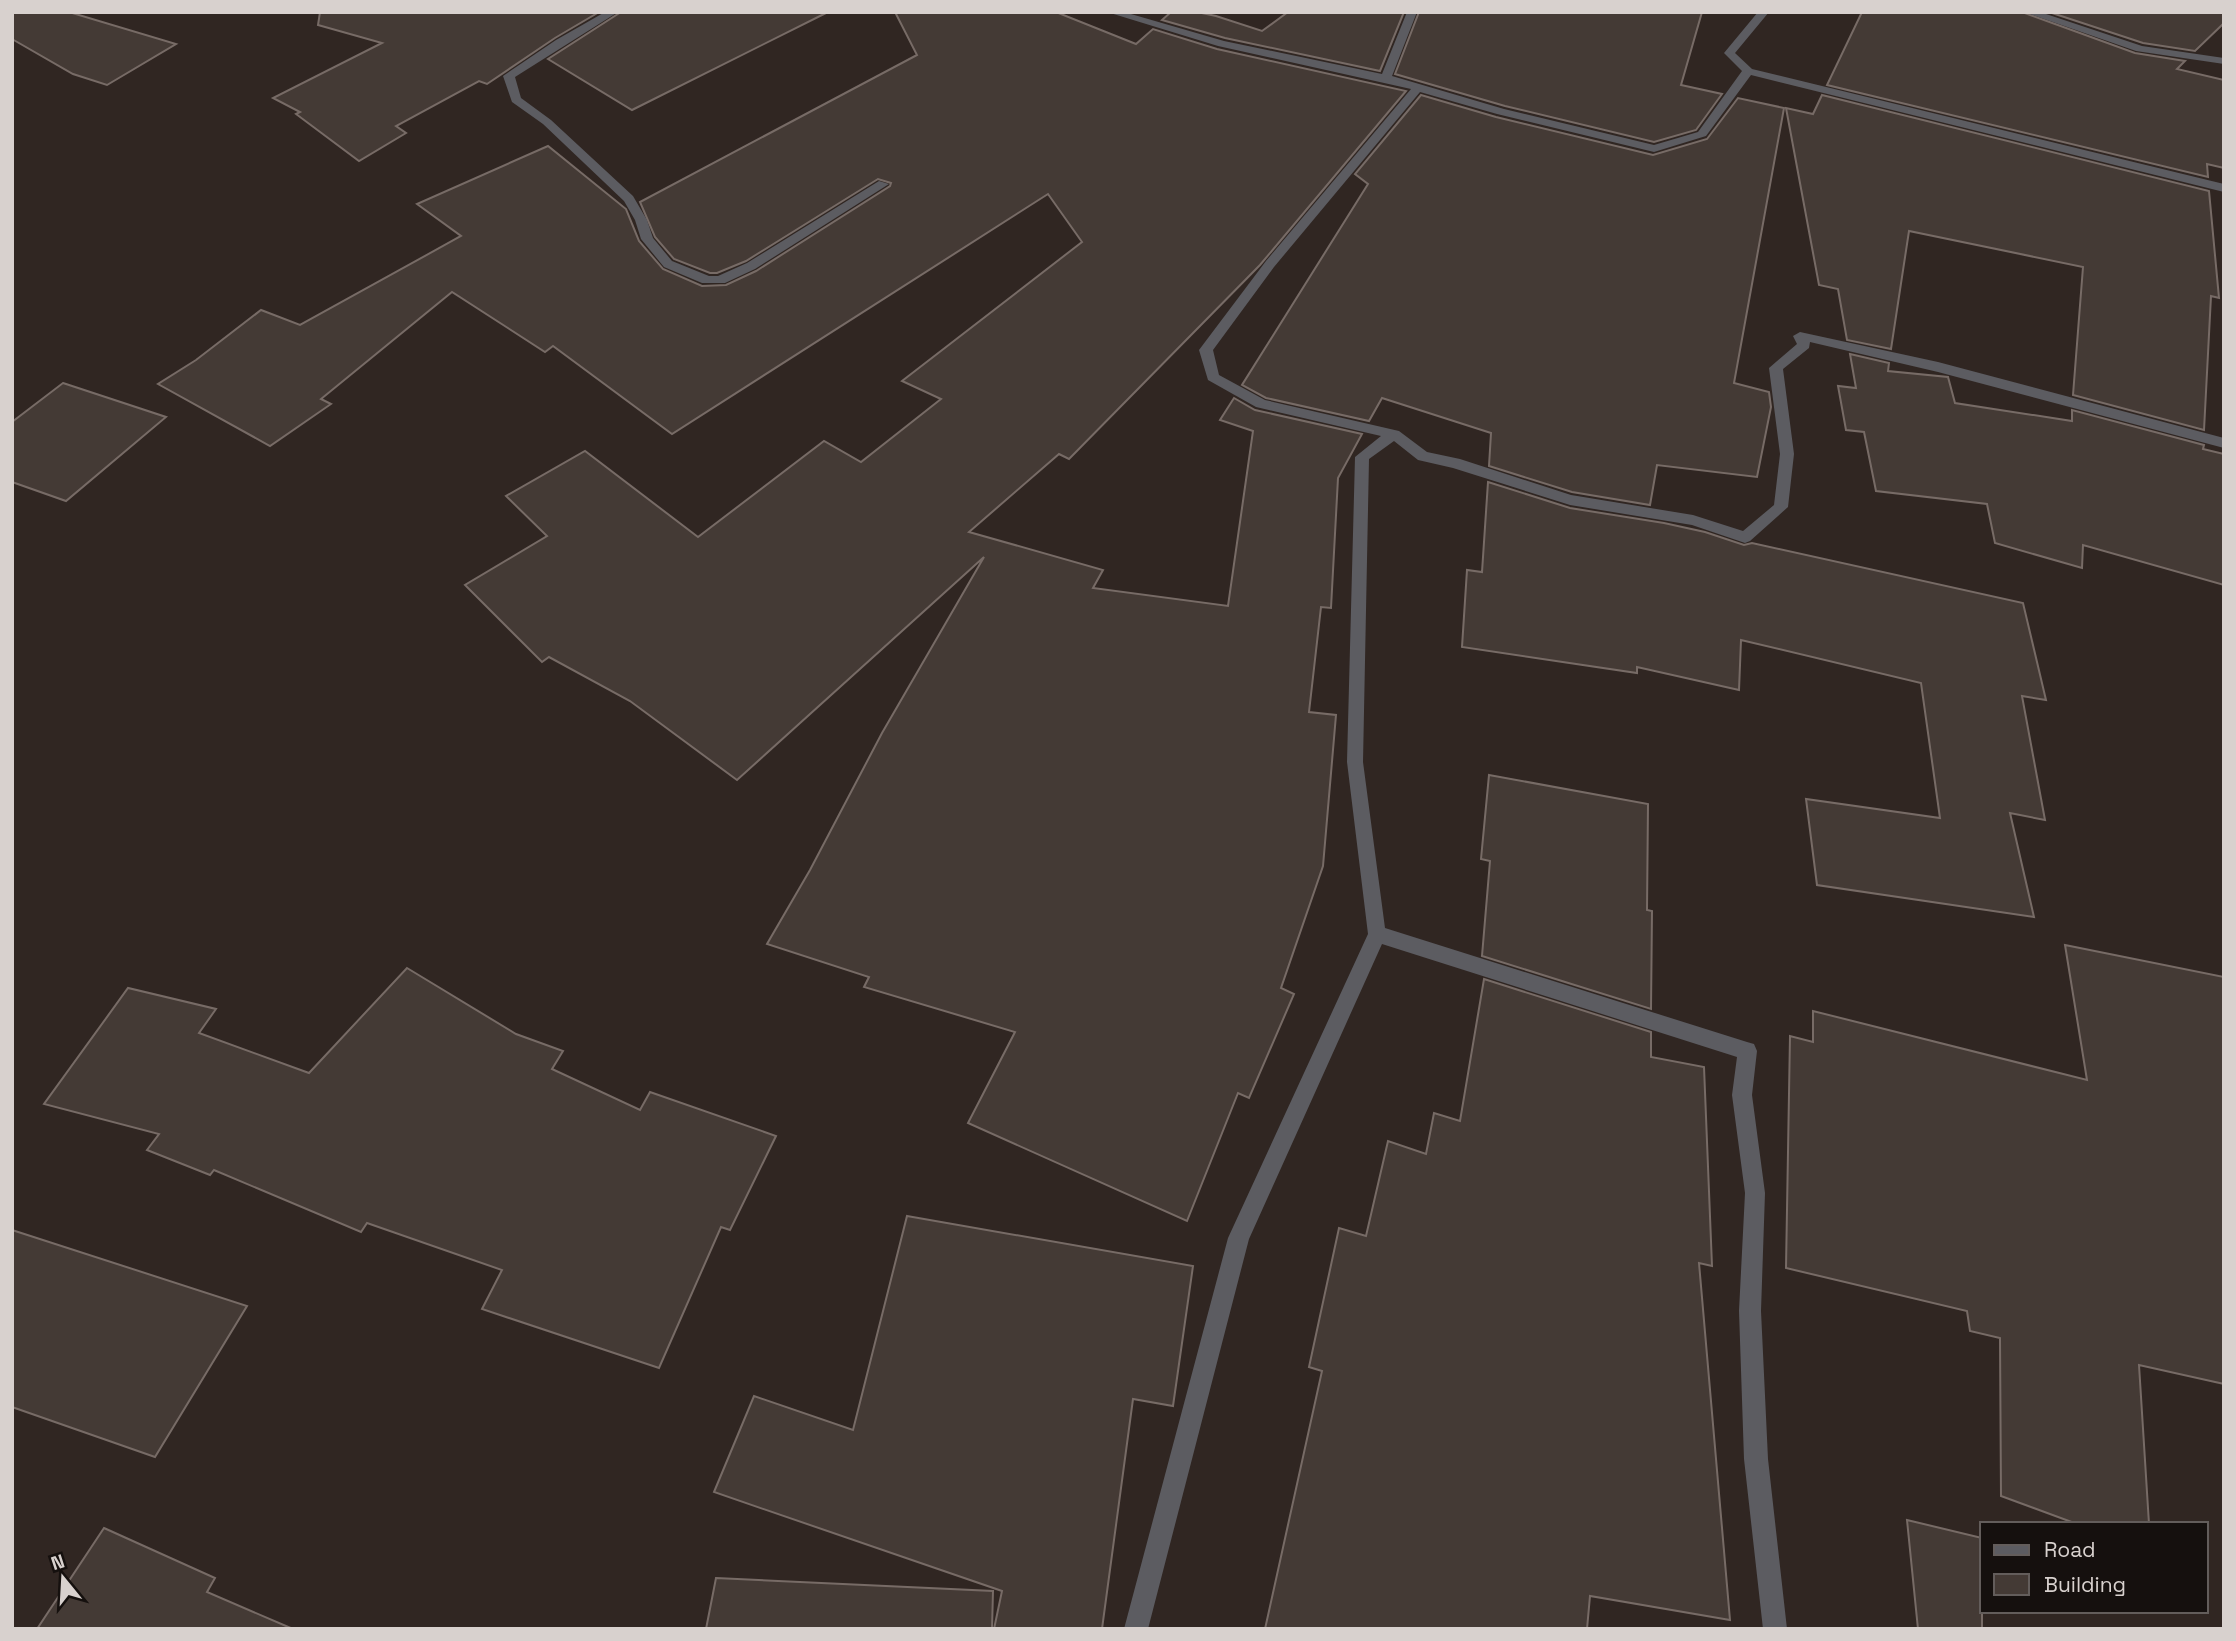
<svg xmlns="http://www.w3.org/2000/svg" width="2236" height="1641" font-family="'Space Grotesk',sans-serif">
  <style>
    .building { fill: #443a35; stroke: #776b66; stroke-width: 2 }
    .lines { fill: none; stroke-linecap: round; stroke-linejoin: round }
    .minor { fill: #5c5c61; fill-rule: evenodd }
  </style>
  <rect width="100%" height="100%" fill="#302622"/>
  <g class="building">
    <path d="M12 12H69L176 44 107 85 73 74 12 39Z"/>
    <path d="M320 12H599L555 38 487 84 479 81 396 126 406 133 359 161 296 114 300 112 273 98 382 43 318 25Z"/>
    <path d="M621 12H828L632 110 548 59Z"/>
    <path d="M895 12H1056L1136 44 1153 29 1217 49 1406 91 1260 265 1069 459 1059 454 969 532 1103 570 1093 588 1228 606 1253 431 1220 420 1234 398 1255 410 1362 434 1338 478 1331 608 1321 607 1309 712 1336 715 1323 866 1281 988 1294 994 1249 1098 1238 1093 1187 1221 968 1123 1015 1032 864 987 869 977 767 944 810 870 882 733 984 557 737 780 630 701 549 657 542 662 465 585 547 536 506 496 585 451 698 537 824 441 861 462 941 399 902 381 1082 242 1048 194 672 434 553 346 545 352 452 292 321 399 331 404 270 446 158 384 196 360 261 310 300 325 461 236 417 204 548 146 626 209 639 241 663 269 702 286 726 285 756 271 890 186 891 183 878 179 746 261 717 273H710L674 259 655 237 640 202 917 55Z"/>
    <path d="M1171 12H1197L1216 16 1262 31 1288 12H1404L1380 71 1225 38 1162 20Z"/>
    <path d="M1419 12H1702L1681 85 1722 94 1696 130 1654 142 1505 106 1395 74Z"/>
    <path d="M1862 12H2022L2135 53 2185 61 2177 69 2224 80V168L2207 164 2208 177 1827 85Z"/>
    <path d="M2049 12H2224V23L2195 51 2143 43Z"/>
    <path d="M1421 95 1496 117 1653 155 1707 139 1738 98 1784 108 1734 383 1769 392 1771 407 1757 477 1657 465 1650 505 1572 492 1489 466 1491 433 1382 398 1369 421 1266 398 1242 385 1368 184 1355 174Z"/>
    <path d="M1822 95 2209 191 2219 298 2211 296 2204 430 2073 395 2083 267 1909 231 1891 349 1847 340 1838 289 1819 285 1786 108 1813 114Z"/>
    <path d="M1850 354 1889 363 1888 371 1948 377 1955 403 2072 421V410L2204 445 2203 449 2224 454V585L2083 545 2082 568 1995 543 1987 504 1876 491 1864 432 1846 430 1838 386 1856 388Z"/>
    <path d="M63 383 166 417 66 501 12 482V422Z"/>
    <path d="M1488 482 1570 508 1664 523 1705 532 1744 545 1752 543 2023 603 2046 700 2022 696 2045 820 2010 813 2034 917 1817 885 1806 799 1940 818 1921 683 1741 640 1739 690 1637 667V673L1462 647 1467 570 1482 572Z"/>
    <path d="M1489 775 1648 804 1647 910 1652 911 1651 1009 1482 956 1490 861 1481 859Z"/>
    <path d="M2065 945 2224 977V1384L2139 1365 2149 1524H2077L2001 1496 2000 1338 1970 1331 1967 1311 1786 1268 1790 1036 1813 1042V1011L2087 1080Z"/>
    <path d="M407 968 516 1034 563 1051 552 1069 640 1110 650 1092 776 1136 730 1230 721 1227 659 1368 482 1309 502 1270 367 1223 361 1232 214 1170 210 1175 147 1150 159 1134 44 1104 128 988 216 1009 199 1033 309 1073Z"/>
    <path d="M1484 979 1651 1032V1057L1704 1067 1712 1266 1699 1263 1730 1620 1590 1596 1587 1629H1265L1322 1371 1309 1367 1339 1228 1366 1236 1388 1141 1426 1154 1434 1113 1460 1121Z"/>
    <path d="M907 1216 1193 1266 1173 1406 1133 1399 1102 1629H994L1002 1591 714 1492 754 1396 853 1430Z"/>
    <path d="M12 1230 247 1306 155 1457 12 1407Z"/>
    <path d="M1907 1520 1982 1538V1629H1918Z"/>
    <path d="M104 1528 215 1578 207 1592 293 1629H37Z"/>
    <path d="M716 1578 993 1591 992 1629H706Z"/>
  </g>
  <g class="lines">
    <g class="minor">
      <path d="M605 12H618L515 77 521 98 551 120 633 196 647 220 653 238 672 261 709 276H718L747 263 879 181 889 184 755 269 725 283H702L664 267 641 239 635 220 624 201 543 124 512 102 503 76 556 40Z"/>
      <path d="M1107 12H1124L1224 41 1382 74 1407 12H1417L1392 76 1504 109 1654 145 1698 132 1742 71 1724 53 1758 12H1769L1735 53 1752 69 2224 184V192L1751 75 1706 136 1654 152 1497 114 1420 92 1274 267 1213 350 1219 375 1265 400 1399 431 1427 452 1460 459 1571 495 1693 515 1743 531 1774 505 1780 454 1769 368 1797 344 1793 336 1800 332 1938 362 2224 438V448L1938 372 1810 342 1809 348 1783 369 1794 454 1788 507 1750 541 1745 543 1692 525 1570 505 1453 468 1418 460 1394 441 1369 459 1363 762 1385 928 1747 1042 1754 1044 1757 1051 1752 1095 1765 1193 1761 1311 1768 1459 1787 1629H1763L1744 1459 1739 1311 1745 1193 1732 1095 1737 1057 1382 944 1249 1239 1148 1629H1124L1228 1238 1368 934 1347 762 1355 457 1381 436 1256 407 1208 380 1199 350 1266 261 1411 89 1218 46Z"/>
      <path d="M2024 12H2040L2142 46 2224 58V64L2136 51Z"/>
    </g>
  </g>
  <rect width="2236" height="1641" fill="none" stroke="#d8d1ce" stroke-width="28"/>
  <rect x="1980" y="1522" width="228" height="91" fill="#15100e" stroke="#635d5b" stroke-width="2"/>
  <rect x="1994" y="1545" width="35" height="10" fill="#5c5c61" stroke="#635d5b" stroke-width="2"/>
  <text x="2044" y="1557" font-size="21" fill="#d8d1ce">Road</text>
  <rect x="1994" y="1574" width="35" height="21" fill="#443a35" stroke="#635d5b" stroke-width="2"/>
  <text x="2044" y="1592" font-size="21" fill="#d8d1ce">Building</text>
  <g transform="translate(63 1578) rotate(342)" stroke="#15100e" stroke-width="5" paint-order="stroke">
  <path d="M0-5L12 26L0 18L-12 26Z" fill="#d8d1ce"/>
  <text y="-10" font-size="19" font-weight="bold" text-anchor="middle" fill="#d8d1ce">N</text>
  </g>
</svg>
